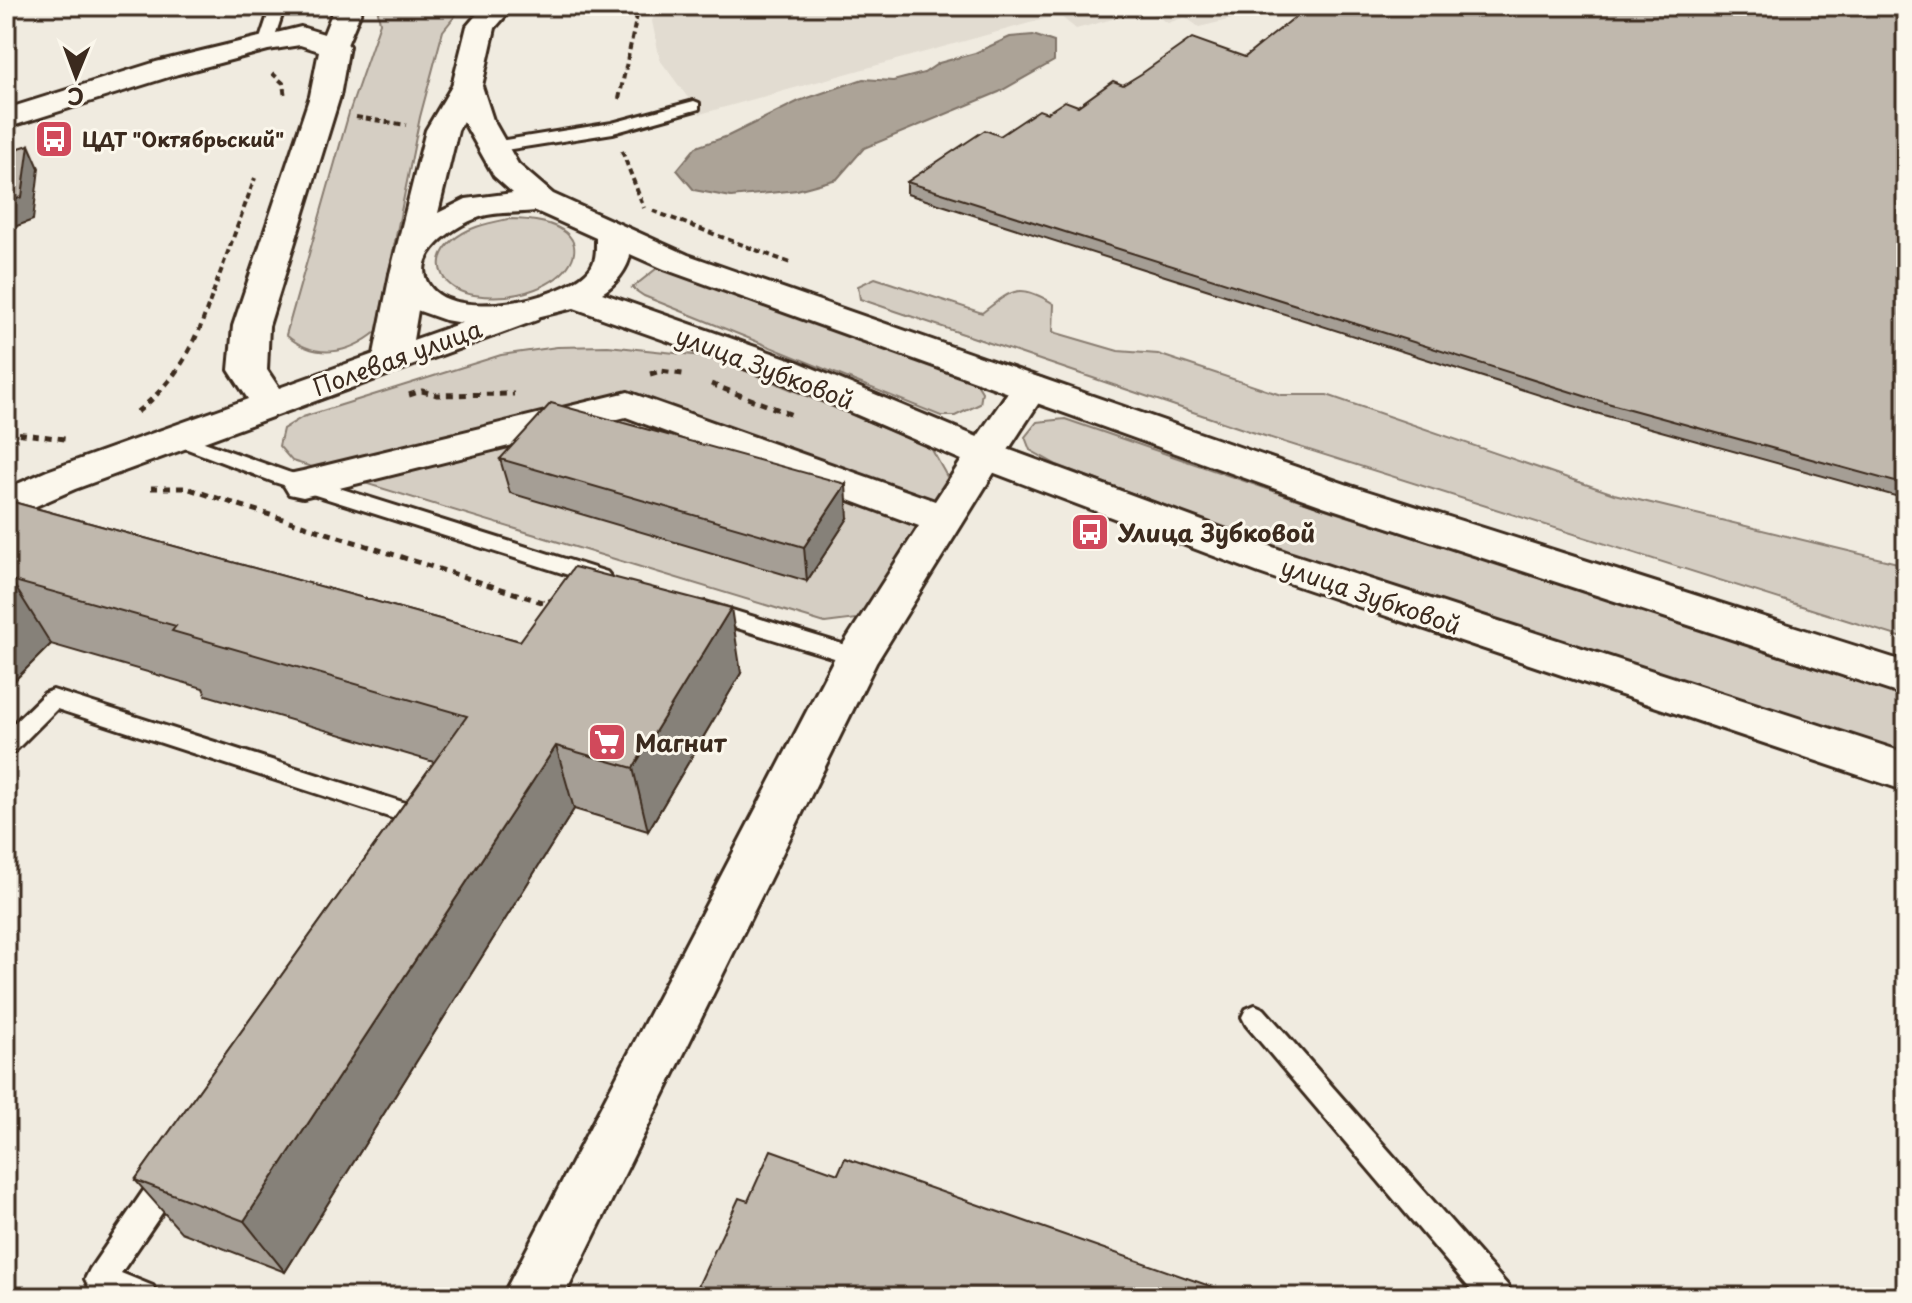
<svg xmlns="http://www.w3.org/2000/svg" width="1912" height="1303" font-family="'Playpen Sans',sans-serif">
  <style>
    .built { fill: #e2dcd1 }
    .green { fill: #d5cec3; stroke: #887c70; stroke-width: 2 }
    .water { fill: #aca397; stroke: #7f7367; stroke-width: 2 }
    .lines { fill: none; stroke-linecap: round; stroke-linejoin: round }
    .lane-casing { stroke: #3b2a1e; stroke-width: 6 }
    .street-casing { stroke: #3b2a1e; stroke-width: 6 }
    .secondary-casing { stroke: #3b2a1e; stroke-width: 6 }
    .primary-casing { stroke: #3b2a1e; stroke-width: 6 }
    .path-far1 { stroke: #3b2a1e; stroke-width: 4; stroke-dasharray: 6 4; stroke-linecap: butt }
    .path { stroke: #3b2a1e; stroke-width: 5; stroke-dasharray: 7 6; stroke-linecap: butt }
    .lane { fill: #fbf7ec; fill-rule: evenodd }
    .street { fill: #fbf7ec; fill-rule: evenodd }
    .secondary { fill: #fbf7ec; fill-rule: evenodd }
    .primary { fill: #fbf7ec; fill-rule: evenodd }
    .wall { fill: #a59e95; stroke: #3b2a1e; stroke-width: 2 }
    .shaded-wall { fill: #868179; stroke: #3b2a1e; stroke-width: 2 }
    .building { fill: #c0b8ad; stroke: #3b2a1e; stroke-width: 2 }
    .labels { text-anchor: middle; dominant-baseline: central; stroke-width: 6; stroke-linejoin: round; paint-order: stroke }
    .far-poi-label { font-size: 20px; font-weight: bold; fill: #3b2a1e; stroke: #fbf7ec; text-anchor: start }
    .street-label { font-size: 24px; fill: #3b2a1e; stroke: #fbf7ec }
    .poi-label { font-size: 24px; font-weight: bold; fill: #3b2a1e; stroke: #fbf7ec; text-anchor: start }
  </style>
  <rect width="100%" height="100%" fill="#f0ebe0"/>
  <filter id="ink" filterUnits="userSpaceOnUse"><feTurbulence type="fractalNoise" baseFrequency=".0125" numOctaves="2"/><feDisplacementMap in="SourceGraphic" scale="16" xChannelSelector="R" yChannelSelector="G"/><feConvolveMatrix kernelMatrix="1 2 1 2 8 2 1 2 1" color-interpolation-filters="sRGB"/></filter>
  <g filter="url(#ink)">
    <path class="built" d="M658 6H1227L1219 9 1232 19 1199 27 1185 17 1168 23 1146 10 1076 29 1059 15 700 114 660 60 652 21Z"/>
    <g class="green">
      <path d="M377 6H463L443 31 420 117 377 331C348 355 315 360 286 335L349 113 380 23Z"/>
      <path d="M508 219C627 219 567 309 474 295 445 291 426 264 452 241 467 227 489 223 508 219Z"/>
      <path d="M666 268 974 379 982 392 980 404 955 416H941L644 296 632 288 656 269Z"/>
      <path d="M875 278 982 313C1012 290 1018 282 1054 304L1053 332 1118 351 1158 354 1281 395H1327L1614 494 1906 565V639L1246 430 860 299 858 286Z"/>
      <path d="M608 346 713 357 931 448 950 482 864 618 825 623 292 461 279 446 283 429 303 417 501 355 557 347Z"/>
      <path d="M1065 419 1334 512 1906 694V752L1291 553 1057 465 1030 450 1025 437 1037 422Z"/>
    </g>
    <path class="water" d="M1033 35 1054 42V61L999 92 864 148 837 179 797 190 731 197 694 190 677 170 696 147 728 136 799 101 863 79 893 81 924 73 939 63 975 53 1010 37Z"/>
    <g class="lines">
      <defs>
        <g id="lane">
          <path d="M6 6H15L6 11Z"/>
          <path d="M271 6H285L273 42 266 46 259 42Z"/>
          <path d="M694 101 699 103V109L613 133 493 152 485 147 493 142 612 123Z"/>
          <path d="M176 432 288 472 607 572 611 577 607 582 600 585 274 482 169 442 166 438Z"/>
          <path d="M706 602 865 651 868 657 865 663 857 665 698 616 695 610 698 604Z"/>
          <path d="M53 690 415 806 423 809 427 816C420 829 414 837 399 832L396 825 398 820 57 709 14 752 6 755V731L45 693Z"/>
          <path d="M1255 1005 1264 1009 1508 1286 1512 1297H1477L1246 1025 1242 1017 1246 1009Z"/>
          <path d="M169 1164 179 1168 183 1178 179 1188 121 1273 153 1286 157 1297H107L90 1289 85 1279 90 1269 159 1168Z"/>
        </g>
        <g id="street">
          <path d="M335 6H363L344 52 334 55 324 52 319 46Z"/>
          <path d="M628 392 935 501 971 446 985 442 999 446 1005 455 876 663 564 1297H502L835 657 919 526 626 417 303 497 289 494 283 484 289 474 303 471Z"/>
        </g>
        <g id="secondary">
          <path d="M301 27 344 40 349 46 340 96 269 326 267 370 279 388 374 354 390 274 395 267 407 264 419 267 424 274 413 340 524 301 537 304 542 312 537 320 75 489 6 519V489L47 471 248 399 229 370 233 326 310 96 319 51 300 45 268 50 178 74 6 128V109L156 62Z"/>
          <path d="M1030 375 1043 379 1049 387 999 464 985 468 971 464 965 455 971 446 1017 379Z"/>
        </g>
        <path id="primary" d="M484 6H514L495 28 482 86 493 120 518 164 553 194 688 255 1351 486 1906 662V696L1323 506 664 269 630 254C629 268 614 286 602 293L798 362 999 446 1289 553 1906 753V791L1259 573 971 464 772 378 574 308 508 324 474 325 445 320 411 308 390 274 426 130 452 86 467 26ZM463 121 494 176 513 193 466 199 438 213 458 130ZM536 211 596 238C596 252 597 263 586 273 559 299 464 319 434 291 401 259 459 221 487 215 503 212 520 213 536 211Z"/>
      </defs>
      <use href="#lane" class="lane-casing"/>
      <use href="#street" class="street-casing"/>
      <use href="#secondary" class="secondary-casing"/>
      <use href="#primary" class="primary-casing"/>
      <g class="path-far1">
        <path d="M272 73 283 83 285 98"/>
        <path d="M619 99 639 6"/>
        <path d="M356 117 406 125"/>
        <path d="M622 151 644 208"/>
        <path d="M653 211 793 264"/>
        <path d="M199 331 255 178"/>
      </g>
      <g class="path">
        <path d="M650 374 661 371 683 374"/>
        <path d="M711 384 795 416"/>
        <path d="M409 395 422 391 437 395 514 394"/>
        <path d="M137 412C166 389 185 363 199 329"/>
        <path d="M6 432 65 439"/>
        <path d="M151 488H186L545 603 554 599"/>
      </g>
      <use href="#lane" class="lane"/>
      <use href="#street" class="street"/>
      <use href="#secondary" class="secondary"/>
      <use href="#primary" class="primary"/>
    </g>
    <g class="wall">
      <path d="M1906 6V499L1596 413 907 194V182L1047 113 1078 106 1123 85 1245 57Z"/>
      <path d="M500 459 848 518 807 581 510 493Z"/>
      <path d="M6 500 520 641 741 673 648 831 574 809 285 1272 181 1232 135 1180 434 762 206 695 203 688 51 644 6 689Z"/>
    </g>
    <g class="shaded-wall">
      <path d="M29 145 39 168 33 220 6 230V203Z"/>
      <path d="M846 484 848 518 807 581 804 547Z"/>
      <path d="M11 580 51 644 6 689V584Z"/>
      <path d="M731 608 741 673 648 831 633 768Z"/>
      <path d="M556 746 574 809 285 1272 244 1221Z"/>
    </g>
    <g class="building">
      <path d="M1309 6H1906V485L1600 401 907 182 985 130 1000 136 1039 110 1047 113 1065 101 1078 106 1113 81 1123 85 1141 74 1192 38 1245 57Z"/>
      <path d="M29 145 22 197 6 203V152Z"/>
      <path d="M551 403 846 484 804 547 500 459Z"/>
      <path d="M6 500 520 641 574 567 731 608 633 768 556 746 244 1221 135 1180 467 716 172 631 176 626 11 580 6 584Z"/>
      <path d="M771 1150 838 1174 845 1158 1241 1297H693L739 1198 748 1201Z"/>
    </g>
  </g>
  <defs>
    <symbol id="bus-square" viewBox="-11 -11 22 22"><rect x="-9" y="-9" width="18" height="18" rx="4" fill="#d1495b" stroke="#fbf7ec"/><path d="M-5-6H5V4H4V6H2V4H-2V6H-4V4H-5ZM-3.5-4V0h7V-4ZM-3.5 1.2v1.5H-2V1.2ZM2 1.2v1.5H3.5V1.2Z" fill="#fff"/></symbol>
    <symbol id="supermarket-square" viewBox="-11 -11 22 22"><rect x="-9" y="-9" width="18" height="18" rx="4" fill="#d1495b" stroke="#fbf7ec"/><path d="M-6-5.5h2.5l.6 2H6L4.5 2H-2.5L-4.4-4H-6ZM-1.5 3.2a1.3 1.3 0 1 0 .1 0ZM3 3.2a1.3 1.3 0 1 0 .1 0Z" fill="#fff"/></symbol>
  </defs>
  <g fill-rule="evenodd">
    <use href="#bus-square" x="32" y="117" width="44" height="44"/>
    <use href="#bus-square" x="1068" y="510" width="44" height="44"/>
    <use href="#supermarket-square" x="585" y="720" width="44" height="44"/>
  </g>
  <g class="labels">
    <g class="far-poi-label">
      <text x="82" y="139">ЦДТ "Октябрьский"</text>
    </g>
    <g class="street-label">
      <text transform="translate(397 357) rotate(-20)">Полевая улица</text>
      <text transform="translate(765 367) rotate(21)">улица Зубковой</text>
      <text transform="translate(1371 595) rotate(19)">улица Зубковой</text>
    </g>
    <g class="poi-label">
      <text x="1118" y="532">Улица Зубковой</text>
      <text x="635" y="742">Магнит</text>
    </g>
  </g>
  <rect width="1912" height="1303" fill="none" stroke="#fbf7ec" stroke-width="32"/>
  <rect x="16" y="16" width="1880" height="1271" fill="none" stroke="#3b2a1e" stroke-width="3" filter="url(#ink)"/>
  <g transform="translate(76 76) rotate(181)" stroke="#fbf7ec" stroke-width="6" paint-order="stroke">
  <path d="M0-6L14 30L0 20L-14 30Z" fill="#3b2a1e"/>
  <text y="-12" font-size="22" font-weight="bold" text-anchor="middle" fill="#3b2a1e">С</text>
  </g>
</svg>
